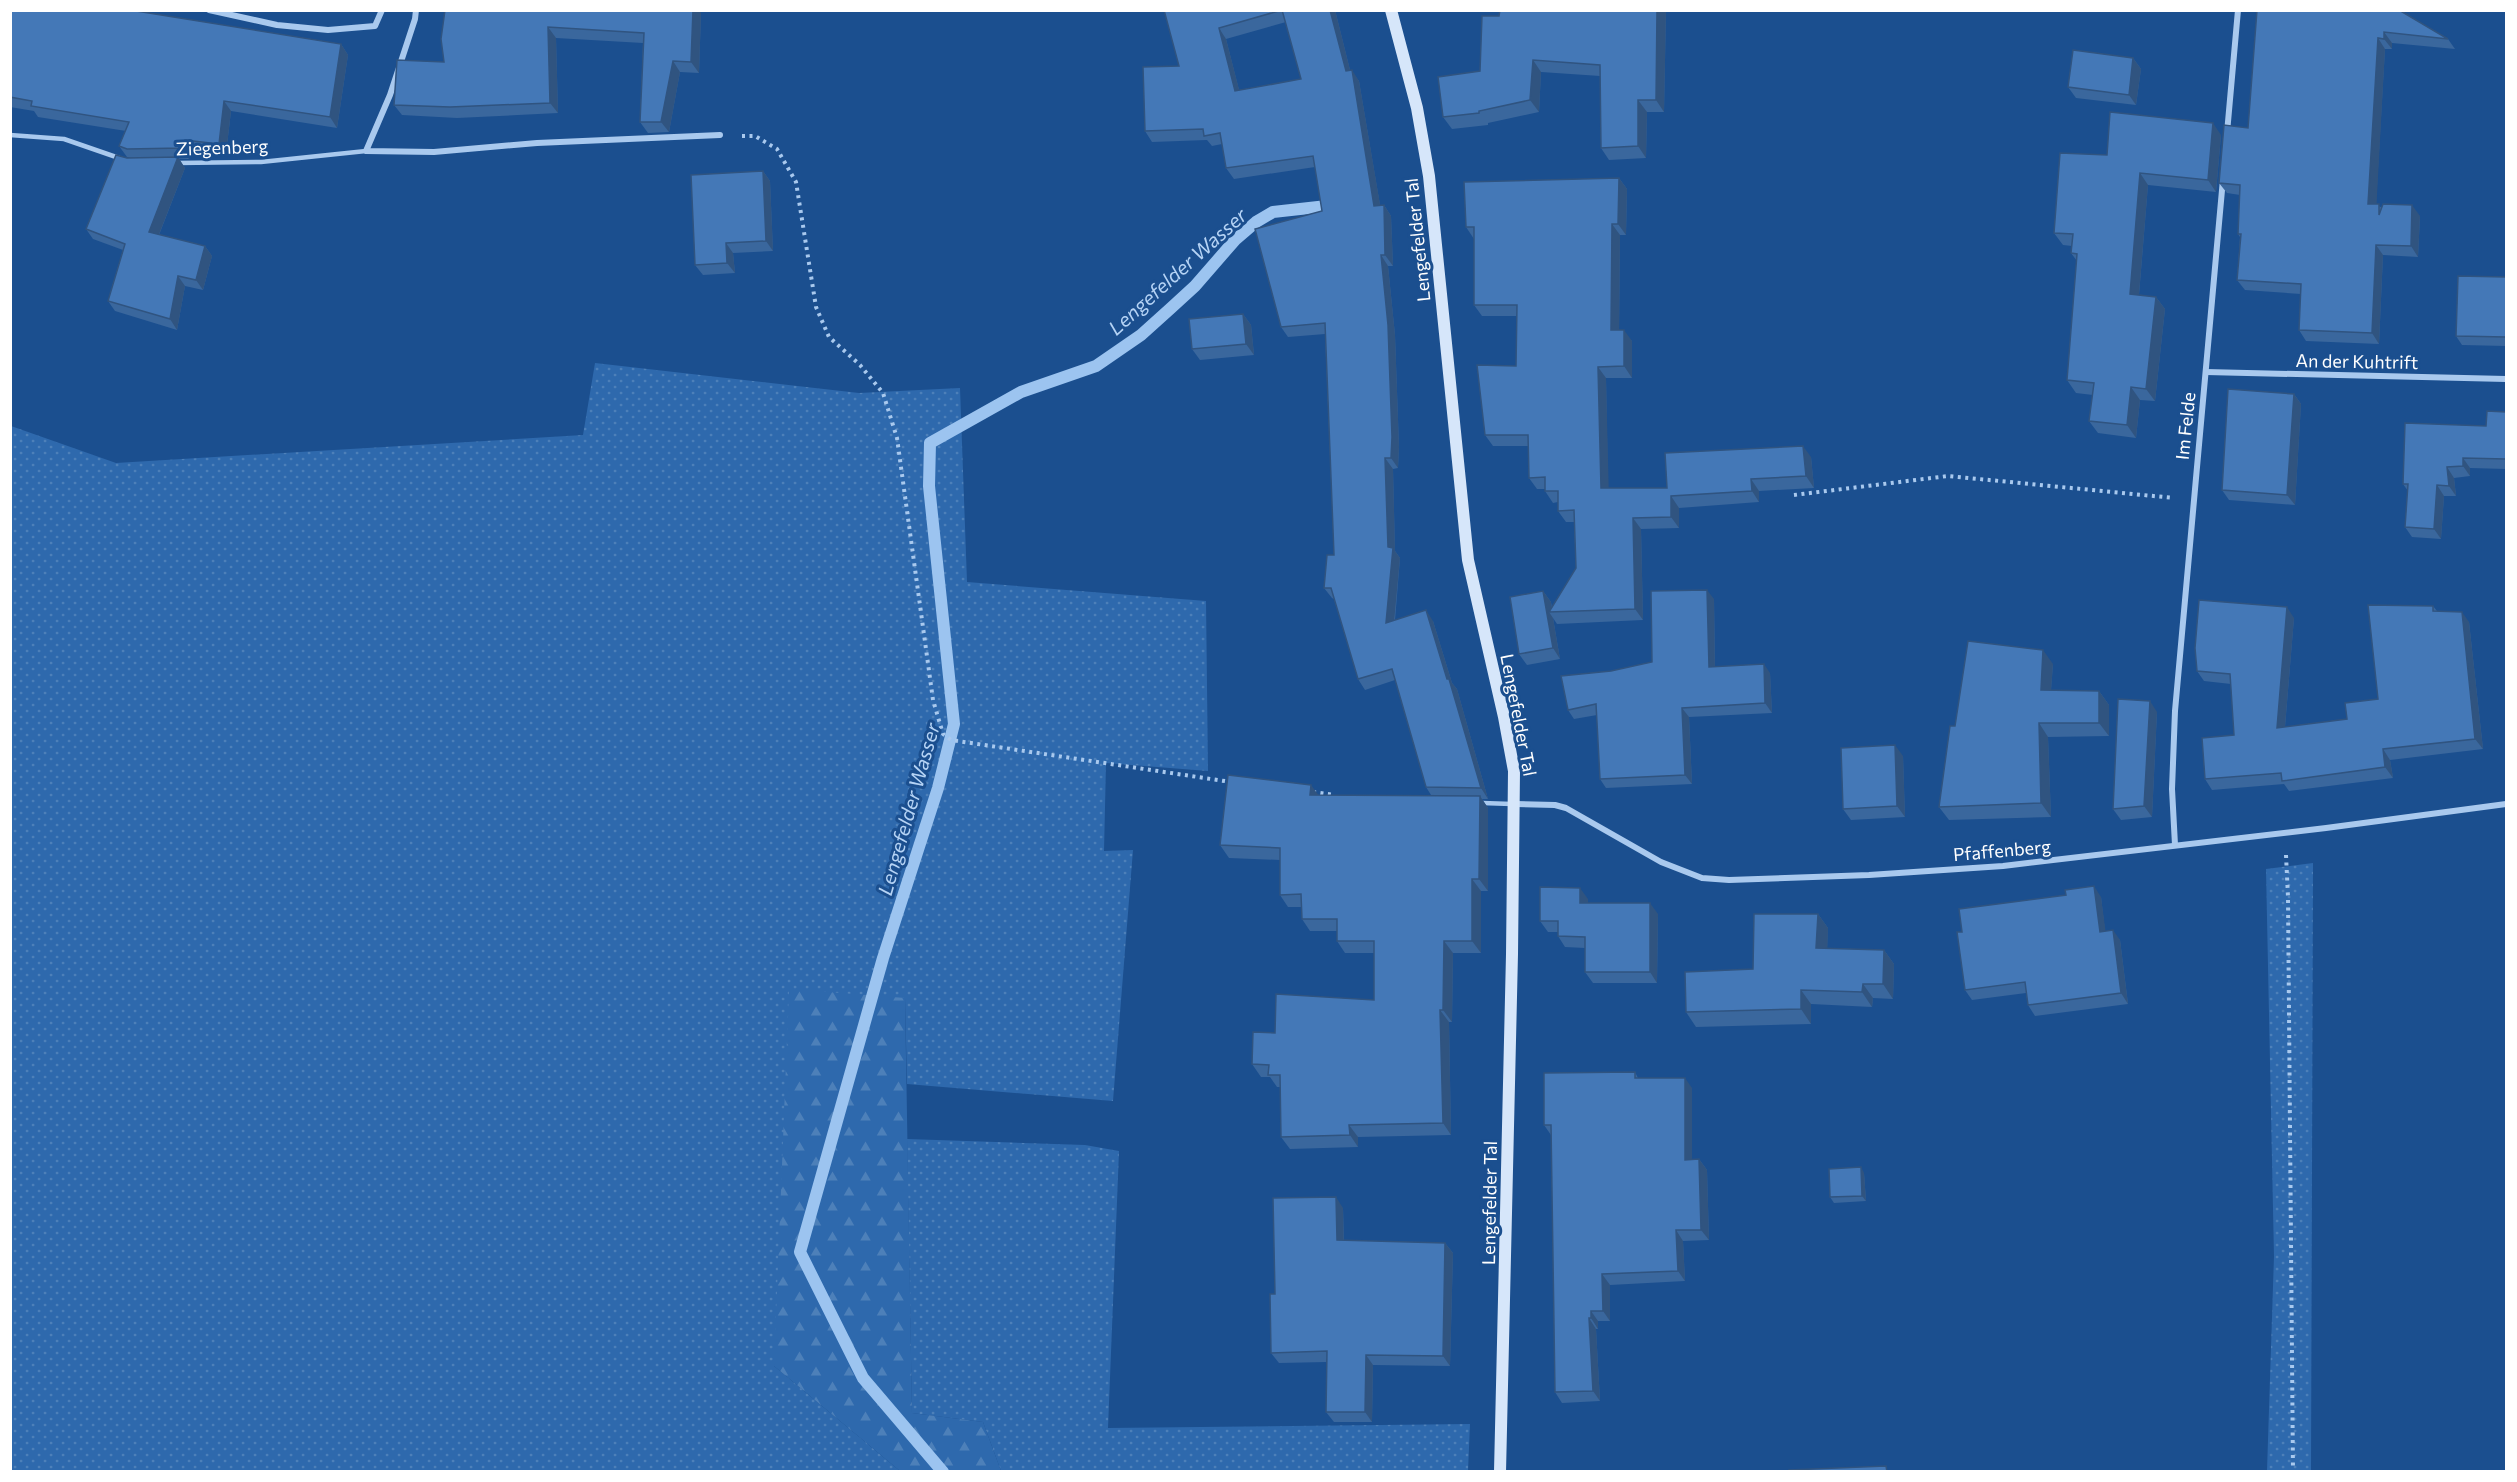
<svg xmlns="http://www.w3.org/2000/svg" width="2517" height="1482" font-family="Commissioner,sans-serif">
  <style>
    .grass { fill: url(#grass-dots) }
    .forest { fill: url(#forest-firs) }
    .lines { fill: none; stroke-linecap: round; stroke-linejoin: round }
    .stream { stroke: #9cc4f0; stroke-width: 12 }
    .path { stroke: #a9c9ee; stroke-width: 4; stroke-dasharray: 3 4.5; stroke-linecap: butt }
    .lane { stroke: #a9c9ee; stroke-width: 4.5 }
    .street { stroke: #a9c9ee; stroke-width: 6 }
    .secondary { stroke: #d6e6fa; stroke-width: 12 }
    .wall { fill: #3a679d; fill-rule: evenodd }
    .shaded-wall { fill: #305480 }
    .building { fill: #4478b7; stroke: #305480; stroke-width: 1.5 }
    .labels { text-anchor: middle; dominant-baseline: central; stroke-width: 6; stroke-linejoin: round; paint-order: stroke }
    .street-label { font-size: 18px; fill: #fff; stroke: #1b4f8f }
    .water-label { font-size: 20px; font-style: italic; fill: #b5d3f5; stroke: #1b4f8f }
  </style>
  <defs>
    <pattern id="grass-dots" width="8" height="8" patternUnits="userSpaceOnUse" patternTransform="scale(1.5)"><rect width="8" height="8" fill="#2e69ad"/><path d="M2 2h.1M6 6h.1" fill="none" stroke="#4d80b9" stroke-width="1.8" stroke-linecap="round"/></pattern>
    <pattern id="forest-firs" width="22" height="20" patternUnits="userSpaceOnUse" patternTransform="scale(1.5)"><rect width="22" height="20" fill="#2e69ad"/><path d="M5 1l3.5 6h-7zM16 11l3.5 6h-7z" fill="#4d80b9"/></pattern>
  </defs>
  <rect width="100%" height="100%" fill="#1b4f8f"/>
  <g class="grass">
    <path d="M595 363 859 393 960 388 967 582 1206 601 1208 771 1106 763 1104 851 1133 850 1113 1101 907 1084 905 998 774 1366 900 1471 11 1472V426L116 463 583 435Z"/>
    <path d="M2313 863 2311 1471H2267L2274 1256 2266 869Z"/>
    <path d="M907 1139 1085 1145 1119 1151 1108 1428 1470 1424 1468 1471H1001L983 1422 912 1413Z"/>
  </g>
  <path class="forest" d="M789 989 905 998 912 1413 983 1422 1001 1471H900L774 1366Z"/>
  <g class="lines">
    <path class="stream" d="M943 1472 863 1378 800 1252 883 958 938 788 954 724 929 486 930 443 1021 392 1096 366 1141 335 1171 308 1195 286 1235 240 1256 222 1273 212 1336 205"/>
    <g class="path">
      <path d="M742 136H755L777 149 796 182 816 307 829 337 860 365 883 393 897 438 933 700 943 734 951 740 1231 782"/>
      <path d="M1794 495 1948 476 2174 498"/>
      <path d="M1313 792 1335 795"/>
      <path d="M2286 855 2288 897 2293 1472"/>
    </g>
    <g class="lane">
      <path d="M10 135 64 139 119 158"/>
      <path d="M177 163 261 162 366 151"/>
      <path d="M1482 803 1512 804"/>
    </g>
    <g class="street">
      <path d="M209 10 277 25 328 30 375 26 382 10"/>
      <path d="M416 10 415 19 390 95 366 151 434 152 537 143 720 135"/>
      <path d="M2227 133 2238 10"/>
      <path d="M2206 372 2506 379"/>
      <path d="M1515 804 1555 805 1566 808 1661 862 1702 878 1729 880 1869 875 2003 866 2326 828 2506 804"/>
      <path d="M2175 845 2172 789 2175 711 2223 179"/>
    </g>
    <path class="secondary" d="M1391 10 1417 108 1429 176 1468 560 1504 717 1514 771 1512 954 1500 1472"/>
  </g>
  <g class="wall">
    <path d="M10 10 341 44 348 55 337 128 231 111 226 154 192 150 189 159H179L185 168 159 235 205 246 212 256 203 290 185 286 177 330 115 311 108 301 123 250 93 239 86 229 127 158H131L127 157 119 146 126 131 38 117 34 111 10 107Z"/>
    <path d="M445 10 701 13 699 73 680 72 669 132 648 133 640 122 643 43 556 38 558 113 457 118 402 115 394 105 444 62Z"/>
    <path d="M1164 10H1335L1350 70 1359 81 1380 205H1384L1391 216 1393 266H1388L1395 335 1399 447 1398 468 1393 469 1395 551 1400 558 1395 620 1433 621 1452 683 1457 689 1488 799H1482L1488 808V891H1481V953H1453L1452 1022H1449L1451 1135 1358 1137V1147L1290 1149 1281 1137 1280 1087H1277L1270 1077H1261L1252 1064 1275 1033 1374 1000V953H1345L1337 941V931H1310L1302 919 1301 907H1288L1280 895V860L1229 858 1220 845 1318 795H1431L1426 787 1395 680 1365 690 1358 679 1334 599 1332 598 1324 588 1334 555 1325 334 1288 337 1281 327 1322 211 1315 167 1234 179 1226 168 1222 144 1212 146 1207 140 1152 142 1145 131 1179 66ZM1286 22 1301 79 1239 90 1226 39Z"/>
    <path d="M1500 10H1666L1664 112H1647L1646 158 1609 160 1601 148 1600 76 1541 72 1539 112 1488 123V125L1452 129 1443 117 1480 71 1499 16Z"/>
    <path d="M2257 10 2448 39 2455 49 2392 43V49H2385L2376 204 2382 208 2420 216 2418 257 2383 255 2379 344 2306 341 2299 330 2301 294 2245 290 2237 280 2240 237 2238 234 2240 195 2227 193 2219 183 2248 128Z"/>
    <path d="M2133 58 2141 69 2136 105 2076 98 2068 87Z"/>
    <path d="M2221 135 2216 192 2148 185 2139 295 2156 297 2165 309 2155 401 2140 400 2136 438 2098 433 2089 421 2093 395 2076 393 2067 380 2077 261 2071 253 2072 246 2063 245 2054 233 2107 155Z"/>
    <path d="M763 171 770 181 773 251 733 253 735 273 703 275 695 265Z"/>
    <path d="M1619 178 1627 189 1626 235H1620L1619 330 1632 341V378H1606L1608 488H1667L1811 457 1814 488 1759 491V502L1679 508V528L1641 529 1643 620 1557 624 1553 618 1560 659 1527 665 1519 654 1543 591 1551 602 1552 608 1576 568 1574 522H1566L1558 511V502L1553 503 1545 491V489H1537L1529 478 1528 446H1493L1485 435 1516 366 1517 316H1482L1474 305V239L1466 227Z"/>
    <path d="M2506 277V346L2462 345 2456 336Z"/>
    <path d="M1243 314 1251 325 1254 355 1200 360 1192 349Z"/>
    <path d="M2294 394 2301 404 2295 505 2229 500 2222 490Z"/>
    <path d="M2506 412V469L2470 468V476L2454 478 2456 496H2444L2441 539 2412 537 2405 527 2408 491 2403 484Z"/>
    <path d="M1714 599 1715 666 1770 673 1772 713 1689 717 1692 784 1606 788 1600 779 1597 715 1574 719 1568 710 1611 671 1652 662Z"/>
    <path d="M2433 606 2437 611 2469 622 2483 749 2390 760 2393 778 2289 791 2284 784 2212 790 2205 779 2234 735 2231 684 2204 681 2197 671 2294 618 2285 727 2347 719 2378 699Z"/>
    <path d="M2053 664 2051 690 2099 691 2109 705V736L2048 737 2051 817 1949 820 1939 807 1955 726Z"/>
    <path d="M2157 712 2152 817 2121 820 2113 809Z"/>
    <path d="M1903 756 1905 817 1851 820 1843 809Z"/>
    <path d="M2101 897 2105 931 2120 940 2128 1004 2035 1016 2028 1005 2026 993 1972 1000 1965 990 1962 932Z"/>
    <path d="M1588 899V903L1658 914 1657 983H1593L1585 972V948L1565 947 1558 936V932H1548L1540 921Z"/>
    <path d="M1818 914 1828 928 1827 948 1884 950 1894 964 1893 999 1873 998 1872 1007 1811 1004V1024L1696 1027 1686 1012 1753 969Z"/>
    <path d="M1635 1072 1638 1078 1692 1088V1160L1699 1159 1707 1170 1709 1240 1683 1241 1685 1281 1610 1285V1321H1598V1329H1596L1600 1401 1562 1403 1555 1392 1551 1135 1544 1125Z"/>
    <path d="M1864 1173 1866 1201 1834 1203 1830 1197Z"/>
    <path d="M1343 1208 1344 1241 1445 1243 1453 1253 1450 1366 1373 1365 1372 1422H1334L1326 1412 1327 1362 1279 1363 1271 1353 1275 1294Z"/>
  </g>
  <g class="shaded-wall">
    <path d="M693 10H699L701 13 699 73 691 62Z"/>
    <path d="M1330 10H1335L1353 82 1346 71Z"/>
    <path d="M1657 10H1666L1664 112 1656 100Z"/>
    <path d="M548 27 556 38 558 113 550 103Z"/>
    <path d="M1219 28 1226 39 1242 101 1235 91Z"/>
    <path d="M2384 32 2392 43V49L2384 39Z"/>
    <path d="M2378 38 2385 49 2376 214 2368 204Z"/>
    <path d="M341 44 348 55 337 128 330 117Z"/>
    <path d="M2133 58 2141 69 2136 105 2129 95Z"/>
    <path d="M1533 60 1541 72 1539 112 1530 100Z"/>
    <path d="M673 61 680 72 669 132 661 122Z"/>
    <path d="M1352 70 1359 81 1382 216 1374 206Z"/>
    <path d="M1638 100 1647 112 1646 158 1638 146Z"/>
    <path d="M224 101 231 111 226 154 219 144Z"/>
    <path d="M2213 123 2221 135 2216 192 2208 180Z"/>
    <path d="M185 140 192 150 189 159 182 148Z"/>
    <path d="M178 157 185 168 156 242 149 232Z"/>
    <path d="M763 171 770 181 773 251 766 241Z"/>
    <path d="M2140 173 2148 185 2138 306 2130 294Z"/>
    <path d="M1619 178 1627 189 1626 235 1618 224Z"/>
    <path d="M1384 205 1391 216 1393 266 1385 255Z"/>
    <path d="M2412 205 2420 216 2418 257 2411 246Z"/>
    <path d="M1612 224 1620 235 1619 341 1611 330Z"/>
    <path d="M726 243 733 253 735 273 727 263Z"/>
    <path d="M2376 245 2383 255 2379 344 2372 333Z"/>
    <path d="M205 246 212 256 203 290 196 280Z"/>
    <path d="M1381 255 1388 266 1395 335 1399 447 1398 468 1391 458Z"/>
    <path d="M178 276 185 286 177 330 170 319Z"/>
    <path d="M2156 297 2165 309 2155 401 2146 389Z"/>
    <path d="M1243 314 1251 325 1254 355 1246 344Z"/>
    <path d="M1624 330 1632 341V378L1624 366Z"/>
    <path d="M1598 367 1606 378 1609 500 1601 488Z"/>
    <path d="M2131 387 2140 400 2136 438 2127 425Z"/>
    <path d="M2294 394 2301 404 2295 505 2287 495Z"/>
    <path d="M1803 446 1811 457 1814 488 1806 476Z"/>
    <path d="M1385 458 1393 469 1395 551 1400 558 1393 633 1386 623 1388 547Z"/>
    <path d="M2463 458 2470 468V476L2463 466Z"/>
    <path d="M2447 467 2454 478 2456 496 2449 486Z"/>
    <path d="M1751 479 1759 491V502L1752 491Z"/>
    <path d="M2437 485 2444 496 2441 539 2434 529Z"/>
    <path d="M1671 496 1679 508V528L1671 517Z"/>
    <path d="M1633 518 1641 529 1643 620 1635 609Z"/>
    <path d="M1707 590 1714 599 1715 676 1709 667Z"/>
    <path d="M1543 591 1551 602 1552 612H1549L1553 618 1560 659 1553 648Z"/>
    <path d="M2287 607 2294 618 2284 738 2277 728Z"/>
    <path d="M1426 610 1433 621 1452 683 1457 689 1488 799 1481 788Z"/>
    <path d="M2462 612 2469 622 2483 749 2475 739Z"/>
    <path d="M2043 650 2053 664 2050 704 2041 690Z"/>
    <path d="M1764 664 1770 673 1772 713 1765 703Z"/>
    <path d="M2099 691 2109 705V736L2099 723Z"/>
    <path d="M2150 701 2157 712 2152 817 2144 806Z"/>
    <path d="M1682 708 1689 717 1692 784 1685 775Z"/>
    <path d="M2039 723 2048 737 2051 817 2041 803Z"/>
    <path d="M1895 745 1903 756 1905 817 1897 806Z"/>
    <path d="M2383 749 2390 760 2393 778 2385 767Z"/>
    <path d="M1311 785 1320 797 1310 795Z"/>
    <path d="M1480 796 1488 808V891L1479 879Z"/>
    <path d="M1472 879 1481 891V953L1472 941Z"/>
    <path d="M2094 886 2101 897 2107 942 2100 932Z"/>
    <path d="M1580 888 1588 899V914L1580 903Z"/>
    <path d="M1650 903 1658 914 1657 983 1650 972Z"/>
    <path d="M1818 914 1828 928 1827 962 1816 948Z"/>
    <path d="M2113 930 2120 940 2128 1004 2121 993Z"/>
    <path d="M1444 941 1453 953 1452 1022 1443 1010Z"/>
    <path d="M1884 950 1894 964 1893 999 1883 984Z"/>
    <path d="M1863 984 1873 998 1872 1007 1862 992Z"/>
    <path d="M1801 990 1811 1004V1024L1801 1009Z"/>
    <path d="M1440 1010 1449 1022 1451 1135 1443 1123Z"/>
    <path d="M1685 1078 1692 1088V1170L1685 1160Z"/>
    <path d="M1349 1125 1358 1137V1147L1350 1135Z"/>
    <path d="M1699 1159 1707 1170 1709 1240 1701 1230Z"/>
    <path d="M1861 1167 1864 1173 1866 1201 1862 1196Z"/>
    <path d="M1336 1197 1343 1208 1344 1251 1337 1240Z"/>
    <path d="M1676 1230 1683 1241 1685 1281 1678 1271Z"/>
    <path d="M1445 1243 1453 1253 1450 1366 1443 1356Z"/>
    <path d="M1602 1274 1610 1285V1321L1603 1311Z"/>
    <path d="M1591 1311 1598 1321V1329L1591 1318Z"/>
    <path d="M1589 1318 1596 1329 1600 1401 1593 1391Z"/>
    <path d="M1366 1355 1373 1365 1372 1422 1365 1412Z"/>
  </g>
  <g class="building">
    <path d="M10 10H130L341 44 330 117 224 101 219 144 185 140 182 148 127 149 119 146 129 122 31 106 32 101 10 97Z"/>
    <path d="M445 10H693L691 62 673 61 661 122H640L644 33 548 27 550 103 450 107 394 105 397 60 444 62 441 39Z"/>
    <path d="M1164 10H1282L1219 28 1235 91 1301 79 1282 10H1330L1346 71 1352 70 1374 206 1384 205 1385 255H1381L1388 325 1392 437 1391 458H1385L1388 547 1393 548 1386 623 1426 610 1447 679H1449L1481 788 1426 787 1392 669 1358 679 1331 588H1324L1327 555H1334L1325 323 1281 327 1255 229 1322 211 1313 156 1226 168 1220 133 1204 136 1203 129 1145 131 1143 67 1179 66Z"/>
    <path d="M1500 10H1657L1656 100H1638V146L1601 148 1600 65 1533 60 1530 100 1479 111V113L1443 117 1438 77 1480 71 1482 16H1499Z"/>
    <path d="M2257 10H2399L2448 39 2384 32V39L2378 38 2368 204H2379V215L2383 204 2412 205 2411 246 2376 245 2372 333 2299 330 2301 284 2237 280 2241 234H2238L2240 185 2219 183 2224 125 2248 128Z"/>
    <path d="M2073 50 2133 58 2129 95 2068 87Z"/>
    <path d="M2110 112 2213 123 2208 180 2140 173 2130 294 2156 297 2146 389 2131 387 2127 425 2089 421 2094 383 2067 380 2077 254 2071 253 2073 234 2054 233 2060 153 2107 155Z"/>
    <path d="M116 155 127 158 178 157 149 232 205 246 196 280 178 276 170 319 108 301 125 244 86 229Z"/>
    <path d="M763 171 766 241 726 243 727 263 695 265 691 175Z"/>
    <path d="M1619 178 1618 224H1612L1611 330H1624V366L1598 367 1601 488H1667L1665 453 1803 446 1806 476 1751 479 1752 491 1671 496V517L1633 518 1635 609 1549 612 1576 568 1574 510 1558 511V491H1545V477L1529 478 1528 435H1485L1477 365 1516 366 1517 305H1474V227H1466L1464 182Z"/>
    <path d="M2458 276 2506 277V337L2456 336Z"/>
    <path d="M1243 314 1246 344 1192 349 1189 319Z"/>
    <path d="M2228 389 2294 394 2287 495 2222 490Z"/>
    <path d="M2487 411 2506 412V459L2463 458V466L2447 467 2449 486 2437 485 2434 529 2405 527 2408 484H2403L2405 423 2486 426Z"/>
    <path d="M1707 590 1709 667 1764 664 1765 703 1682 708 1685 775 1600 779 1596 704 1568 710 1561 676 1611 671 1652 662 1651 591Z"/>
    <path d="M1543 591 1553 648 1519 654 1510 597Z"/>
    <path d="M2199 600 2287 607 2277 728 2347 719 2345 703 2378 699 2368 605 2433 606V611L2462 612 2475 739 2383 749 2385 767 2282 781 2281 773 2205 779 2202 738 2234 735 2230 674 2197 671 2195 648Z"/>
    <path d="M1968 641 2043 650 2041 690 2099 691V723H2039L2041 803 1939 807 1950 726H1955Z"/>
    <path d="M2118 699 2150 701 2144 806 2113 809Z"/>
    <path d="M1895 745 1897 806 1843 809 1841 748Z"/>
    <path d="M1228 775 1311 785 1310 795 1480 796 1479 879H1472V941H1444L1443 1010H1440L1443 1123 1349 1125 1350 1135 1281 1137 1280 1075H1268L1269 1065 1252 1064 1253 1032 1275 1033 1276 994 1374 1000V941H1337V919H1302L1301 894 1280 895V848L1220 845Z"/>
    <path d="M2094 886 2100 932 2113 930 2121 993 2028 1005 2025 982 1965 990 1957 932H1962L1959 909 2066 895 2065 890Z"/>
    <path d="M1540 887 1580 888V903H1650V972H1585V937L1558 936V921H1540Z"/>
    <path d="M1754 914H1818L1816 948 1884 950 1883 984H1863L1862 992 1801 990V1009L1686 1012 1685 972 1753 969Z"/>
    <path d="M1635 1072V1078H1685V1160L1699 1159 1701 1230H1676L1678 1271 1602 1274 1603 1311H1591V1318H1589L1593 1391 1555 1392 1551 1125H1544V1073Z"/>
    <path d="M1861 1167 1862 1196 1830 1197 1829 1169Z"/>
    <path d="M1336 1197 1337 1240 1445 1243 1443 1356 1366 1355 1365 1412H1326L1327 1351 1271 1353 1270 1294H1275L1273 1198Z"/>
    <path d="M1886 1466 1887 1472H1789V1470Z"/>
  </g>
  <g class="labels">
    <g class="street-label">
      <text transform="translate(222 147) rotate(-2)">Ziegenberg</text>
      <text transform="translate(1417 240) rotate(-96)">Lengefelder Tal</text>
      <text transform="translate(2357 361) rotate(1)">An der Kuhtrift</text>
      <text transform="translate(2185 426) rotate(-84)">Im Felde</text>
      <text transform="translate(1519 715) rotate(79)">Lengefelder Tal</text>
      <text transform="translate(2002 850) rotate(-5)">Pfaffenberg</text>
      <text transform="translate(1489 1203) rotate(-89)">Lengefelder Tal</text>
    </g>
    <g class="water-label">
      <text transform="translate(1177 271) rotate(-42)">Lengefelder Wasser</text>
      <text transform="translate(908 809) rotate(-74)">Lengefelder Wasser</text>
    </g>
  </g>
  <rect width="2517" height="1482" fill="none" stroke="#ffffff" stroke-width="24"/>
</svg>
